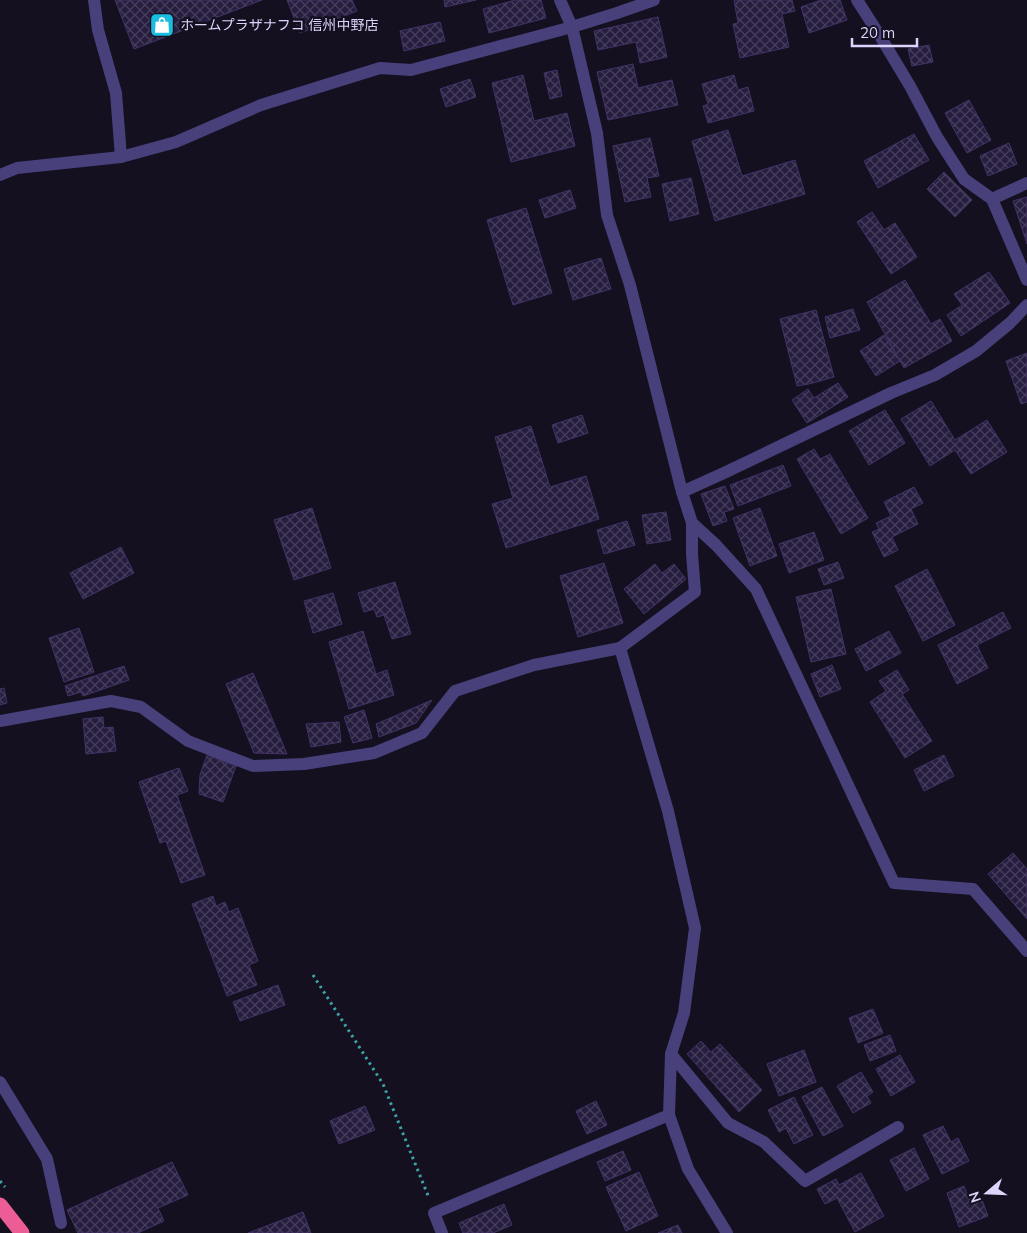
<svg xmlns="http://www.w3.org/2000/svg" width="1027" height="1233" font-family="Mulish,'Noto Sans JP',sans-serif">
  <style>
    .building { fill: url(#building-cross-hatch); stroke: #423368 }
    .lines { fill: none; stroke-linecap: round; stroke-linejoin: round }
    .path { stroke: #3ca4a6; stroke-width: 3; stroke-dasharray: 2.5 4; stroke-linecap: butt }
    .minor { stroke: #47407a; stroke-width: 12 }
    .highway { stroke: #ec5d96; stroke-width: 15 }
    .labels { text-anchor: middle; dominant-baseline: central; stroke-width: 5; stroke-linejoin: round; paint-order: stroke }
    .poi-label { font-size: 14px; fill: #dcd4fa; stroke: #141020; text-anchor: start }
  </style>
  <defs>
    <pattern id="building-cross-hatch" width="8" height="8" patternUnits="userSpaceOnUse" patternTransform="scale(1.25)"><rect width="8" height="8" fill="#271e3f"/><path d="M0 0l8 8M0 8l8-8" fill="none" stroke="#463e5c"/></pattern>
  </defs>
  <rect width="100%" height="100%" fill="#141020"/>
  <g class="building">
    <path d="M115 0H262L134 49Z"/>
    <path d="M287 0H352L357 11 300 33Z"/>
    <path d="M444 0H476L445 7Z"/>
    <path d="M515 0H541L546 18 489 33 483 9Z"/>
    <path d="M734 0H792L795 11 782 14 789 47 740 58 733 24 738 23Z"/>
    <path d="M821 0H840L847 20 809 33 801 7Z"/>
    <path d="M658 17 667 57 640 63 636 42 598 50 594 31Z"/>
    <path d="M440 22 445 41 404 51 400 31Z"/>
    <path d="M929 45 933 62 912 66 908 49Z"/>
    <path d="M633 64 638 88 672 80 678 105 608 120 597 72Z"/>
    <path d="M557 70 562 96 550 99 544 73Z"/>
    <path d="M523 75 534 121 567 113 575 146 511 162 492 83Z"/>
    <path d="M734 75 738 90 748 87 754 111 708 123 703 106 708 104 702 84Z"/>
    <path d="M470 79 476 97 446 107 440 89Z"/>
    <path d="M969 100 991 140 967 153 945 113Z"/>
    <path d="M728 130 742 176 795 160 805 194 715 221 692 141Z"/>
    <path d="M914 134 929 160 878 188 864 161Z"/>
    <path d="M650 138 659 176 647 178 651 197 625 202 613 146Z"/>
    <path d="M1009 143 1017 164 988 176 980 156Z"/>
    <path d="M944 172 972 200 955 217 927 189Z"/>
    <path d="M691 178 699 214 670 221 662 184Z"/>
    <path d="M570 190 576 208 545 218 539 200Z"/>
    <path d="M1027 197V244L1013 201Z"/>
    <path d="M526 208 552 293 513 305 487 220Z"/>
    <path d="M872 212 884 230 895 223 917 257 891 274 857 222Z"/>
    <path d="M601 258 611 289 573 300 564 269Z"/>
    <path d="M989 272 1010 303 961 336 947 315 962 305 954 294Z"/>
    <path d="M905 280 931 324 940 319 952 341 904 368 867 302Z"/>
    <path d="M853 309 860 330 830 338 825 317Z"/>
    <path d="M816 310 834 377 809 384 797 386 780 319Z"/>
    <path d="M884 335 900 361 876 376 860 351Z"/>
    <path d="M1027 353V402L1021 404 1006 361Z"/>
    <path d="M838 383 848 397 807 423 792 400 808 389 814 398Z"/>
    <path d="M931 401 955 440 987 420 1007 452 971 474 955 450 930 466 901 419Z"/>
    <path d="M885 410 905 443 869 465 849 431Z"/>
    <path d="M582 415 588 433 558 443 552 425Z"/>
    <path d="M531 426 550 487 586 476 599 519 506 548 492 504 513 498 495 437Z"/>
    <path d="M814 449 820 459 830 454 868 518 841 534 797 459Z"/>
    <path d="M783 465 791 486 738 506 730 485Z"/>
    <path d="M725 486 734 509 724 512 727 521 713 526 701 494Z"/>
    <path d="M914 487 923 503 911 509 918 524 892 537 898 550 884 557 872 532 879 529 876 523 891 516 884 502Z"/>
    <path d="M312 508 331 568 294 580 274 520Z"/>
    <path d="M760 508 777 556 750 566 733 518Z"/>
    <path d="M666 512 671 540 647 544 642 515Z"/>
    <path d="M627 521 635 545 604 554 597 530Z"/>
    <path d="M814 532 824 560 789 573 779 544Z"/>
    <path d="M121 547 134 573 83 599 70 573Z"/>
    <path d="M838 562 844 578 824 585 818 569Z"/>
    <path d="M604 563 623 623 578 637 560 576Z"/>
    <path d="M655 564 662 573 674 564 686 579 644 614 624 589Z"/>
    <path d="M927 569 955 625 923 641 895 586Z"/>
    <path d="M395 582 411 634 392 639 384 615 377 617 374 609 364 612 358 593Z"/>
    <path d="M831 589 846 654 811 662 796 597Z"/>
    <path d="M333 593 342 624 313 633 304 601Z"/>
    <path d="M1003 612 1011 628 977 645 988 668 957 684 938 645Z"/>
    <path d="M79 628 94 672 64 682 49 638Z"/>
    <path d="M363 631 376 674 387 670 394 695 349 709 329 642Z"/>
    <path d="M889 631 901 653 866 671 855 649Z"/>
    <path d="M832 665 841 689 820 697 811 674Z"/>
    <path d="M124 666 129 680 83 696 81 692 68 696 65 686Z"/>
    <path d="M897 670 909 690 902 694 932 741 905 758 870 702 886 691 879 681Z"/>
    <path d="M253 673 287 754 254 753 226 684Z"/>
    <path d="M4 688 7 703 0 705V689Z"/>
    <path d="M432 700 416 723 379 737 376 724Z"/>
    <path d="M364 710 372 738 353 743 344 717Z"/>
    <path d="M103 717 104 728 113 727 116 751 86 754 83 719Z"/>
    <path d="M339 722 341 742 311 747 306 724Z"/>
    <path d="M207 755 236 766 223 802 199 794 200 775Z"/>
    <path d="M944 755 954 776 924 791 914 770Z"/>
    <path d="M179 768 188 791 177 795 205 875 181 883 166 841 160 843 139 782Z"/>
    <path d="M1013 853 1027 869V919L988 874Z"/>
    <path d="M213 896 216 906 225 902 229 912 238 908 258 961 249 965 257 985 227 996 192 904Z"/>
    <path d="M278 985 285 1005 240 1021 233 1002Z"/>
    <path d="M873 1009 883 1033 858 1043 849 1018Z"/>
    <path d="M890 1035 896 1051 870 1061 864 1045Z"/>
    <path d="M701 1041 711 1052 720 1044 762 1090 739 1112 687 1054Z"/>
    <path d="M804 1050 816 1082 779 1096 767 1064Z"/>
    <path d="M900 1055 915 1082 891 1096 876 1069Z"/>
    <path d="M861 1072 873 1092 867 1096 871 1103 853 1113 837 1086Z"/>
    <path d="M822 1087 843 1126 823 1136 802 1097Z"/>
    <path d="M794 1097 813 1135 794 1144 786 1128 779 1132 768 1110Z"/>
    <path d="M596 1101 607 1125 587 1134 576 1111Z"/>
    <path d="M365 1106 375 1130 339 1144 330 1121Z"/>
    <path d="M943 1126 951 1142 958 1138 969 1161 942 1174 923 1135Z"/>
    <path d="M914 1148 929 1179 906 1191 890 1160Z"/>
    <path d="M623 1151 631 1170 605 1181 597 1162Z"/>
    <path d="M172 1162 188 1195 158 1208 164 1221 138 1233H78L67 1210Z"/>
    <path d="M639 1172 658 1216 626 1231 606 1187Z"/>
    <path d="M861 1173 884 1216 855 1232 837 1198 825 1204 817 1189 836 1179 839 1185Z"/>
    <path d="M964 1186 968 1196 979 1192 988 1216 959 1227 947 1193Z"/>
    <path d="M504 1204 512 1225 493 1233H463L459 1223Z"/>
    <path d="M303 1212 311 1233H248Z"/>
    <path d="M678 1225 682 1233H658Z"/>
  </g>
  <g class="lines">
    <g class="path">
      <path d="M313 975 383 1084 429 1198"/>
      <path d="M0 1181 5 1187"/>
    </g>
    <g class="minor">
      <path d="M94 0 98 30 116 93 121 157"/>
      <path d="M560 0 572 27 597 133 607 215 630 285 682 492 692 523V554L695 592 620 648 668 811 695 928 684 1013 671 1054 669 1115 688 1169 727 1233"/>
      <path d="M857 0 880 36 910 86 937 137 964 179 992 199 1027 280"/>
      <path d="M0 175 17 168 121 157 176 142 261 105 380 68 411 70 572 27 617 13 654 0"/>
      <path d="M992 199 1027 183"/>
      <path d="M682 492 726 472 891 393 935 375 976 351 1010 323 1027 305"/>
      <path d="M692 523 716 545 756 589 894 883 973 889 1027 951"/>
      <path d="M0 721 111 701 141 707 188 741 253 766 304 764 374 753 422 733 455 691 534 665 620 648"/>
      <path d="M671 1054 728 1123 764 1142 805 1181 898 1127"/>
      <path d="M0 1082 47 1159 61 1223"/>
      <path d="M442 1233 434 1213 669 1115"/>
    </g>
    <path class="highway" d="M0 1205 22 1233"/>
  </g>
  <defs>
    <symbol id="shop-square" viewBox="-11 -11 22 22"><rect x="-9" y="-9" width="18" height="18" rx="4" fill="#1abce0" stroke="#141020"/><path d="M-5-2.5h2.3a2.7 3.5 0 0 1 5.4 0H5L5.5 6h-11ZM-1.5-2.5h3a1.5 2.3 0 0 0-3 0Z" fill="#fff"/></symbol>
  </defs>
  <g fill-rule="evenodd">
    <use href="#shop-square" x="148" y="11" width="28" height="28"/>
  </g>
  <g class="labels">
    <g class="poi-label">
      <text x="180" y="25">ホームプラザナフコ 信州中野店</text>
    </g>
  </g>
  <g transform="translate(987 1193) rotate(251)" stroke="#141020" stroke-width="4" paint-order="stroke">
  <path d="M0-4L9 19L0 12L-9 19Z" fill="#dcd4fa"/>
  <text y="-8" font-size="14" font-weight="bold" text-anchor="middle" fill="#dcd4fa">N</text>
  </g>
  <path d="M852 38v8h65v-8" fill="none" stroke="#dcd4fa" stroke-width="2.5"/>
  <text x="860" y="38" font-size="15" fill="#dcd4fa" stroke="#141020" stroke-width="4" paint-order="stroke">20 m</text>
</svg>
